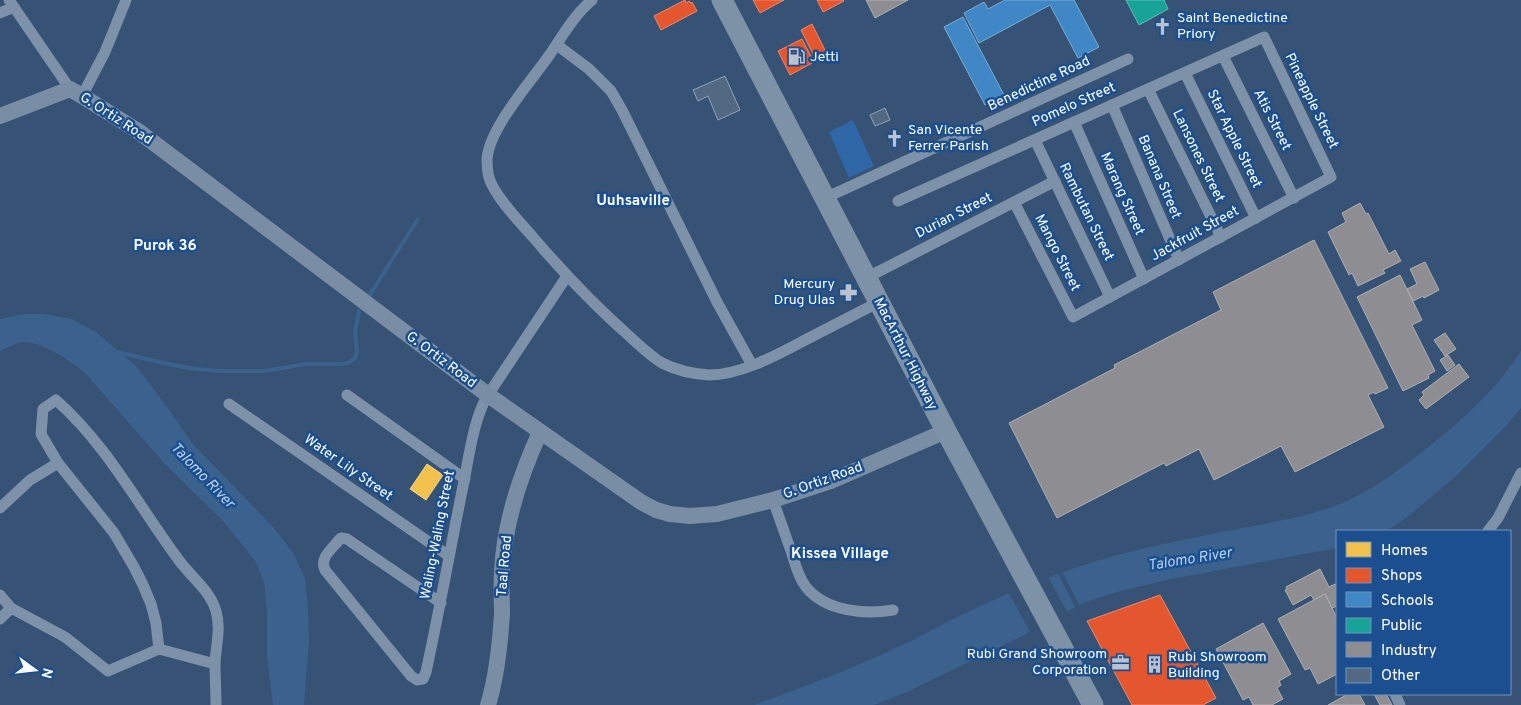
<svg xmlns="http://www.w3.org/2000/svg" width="1521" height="705" font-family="Overpass,sans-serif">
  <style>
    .green { fill: #2f66a5 }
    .water { fill: #3b618d }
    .pier { fill: #365274 }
    .homes { fill: #f2c14e; stroke: #f6d483 }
    .shops { fill: #e4572e; stroke: #ec896d }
    .schools { fill: #3f88c5; stroke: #79acd6 }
    .public { fill: #17a398; stroke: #5dbfb7 }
    .industry { fill: #8d8d92; stroke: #afafb3 }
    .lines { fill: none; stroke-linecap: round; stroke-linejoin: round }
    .stream { stroke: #3b618d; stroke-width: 4 }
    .building { fill: #526984; stroke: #92a2b6 }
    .street { stroke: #7d92a8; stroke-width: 11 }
    .secondary { stroke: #798da4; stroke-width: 16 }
    .highway { stroke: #7e92a7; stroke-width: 21 }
    .labels { text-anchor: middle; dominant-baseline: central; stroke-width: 5; stroke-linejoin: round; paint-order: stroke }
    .poi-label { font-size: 14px; fill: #fff; stroke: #1b4f8f; text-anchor: start }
    .street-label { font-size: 14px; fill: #fff; stroke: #1b4f8f }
    .neighbourhood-label { font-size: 15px; font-weight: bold; fill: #fff; stroke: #1b4f8f }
    .water-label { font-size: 15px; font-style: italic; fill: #b5d3f5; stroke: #1b4f8f }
  </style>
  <rect width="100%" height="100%" fill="#365274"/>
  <path class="green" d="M853 120 874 166 849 178 829 132Z"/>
  <g class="water">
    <path d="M24 314H45L72 319 96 332 137 367 170 411 192 443 274 528 294 554 305 578 308 607 309 642 304 705H273L267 657V613L264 582 255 561 224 522 164 463 85 373C71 361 37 338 18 343 12 345 6 348 0 351V319Z"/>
    <path d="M1521 351V408L1506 426 1457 475 1410 515 1391 528 1386 531H1337V548L1166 580 1117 592 1085 602 1024 635 907 692 874 705H754C801 688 848 670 894 649 912 641 928 632 945 623 979 606 1015 590 1052 576 1109 554 1171 542 1232 530 1271 522 1313 517 1349 500 1383 484 1413 459 1442 436 1472 411 1500 384 1521 351Z"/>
  </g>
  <g class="pier">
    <path d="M1061 570 1081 608 1077 610 1057 572Z"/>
    <path d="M1047 575 1068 614 1031 634 1008 591Z"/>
  </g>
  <path class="homes" d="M427 464 443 475 426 500 410 489Z"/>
  <g class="shops">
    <path d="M685 0 686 3 689 1 691 3 692 2 697 11 661 30 654 16Z"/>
    <path d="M753 0H784L760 13Z"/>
    <path d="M817 0H843L844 1 823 12Z"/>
    <path d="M812 24 828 56 817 62 801 30Z"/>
    <path d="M802 39 814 62 790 75 778 51Z"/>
    <path d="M1160 595 1216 698 1203 705H1132L1087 621Z"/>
  </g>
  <g class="schools">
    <path d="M1005 0H1074L1099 47 1078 58 1050 5 979 43 964 13 984 2 988 9Z"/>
    <path d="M963 17 1004 95 985 105 944 27Z"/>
  </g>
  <path class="public" d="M1126 0H1164L1168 9 1139 25Z"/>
  <g class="industry">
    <path d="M866 0H908L875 18Z"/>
    <path d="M1360 203 1366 214 1368 213 1389 254 1395 250 1401 261 1383 270 1385 273 1358 286 1352 273 1349 275 1328 232 1346 222 1342 213Z"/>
    <path d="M1314 240 1388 388 1375 394 1374 392 1368 395 1384 427 1295 472 1281 446 1214 480 1199 449 1166 466 1164 463 1057 518 1009 423 1115 368 1114 365 1221 310 1213 292Z"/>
    <path d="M1425 262 1439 290 1424 298 1423 296 1413 301 1407 289 1417 284 1410 269Z"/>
    <path d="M1400 275 1422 320 1412 325 1435 371 1428 375 1429 378 1403 391 1357 297Z"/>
    <path d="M1445 333 1456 349 1445 356 1434 340Z"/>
    <path d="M1448 355 1455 365 1447 371 1440 360Z"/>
    <path d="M1459 364 1469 377 1426 409 1419 400 1424 395 1422 392Z"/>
    <path d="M1320 569 1329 587 1335 584 1337 588V606L1332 608 1325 594 1314 600 1311 595 1293 605 1285 590 1287 589 1286 587Z"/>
    <path d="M1325 594 1337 618V674L1318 684 1310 668 1305 670 1278 619Z"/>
    <path d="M1263 623 1291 674 1279 681 1281 685 1277 688 1283 699 1272 705H1253L1249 697 1243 700 1216 649Z"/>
    <path d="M1348 694H1359L1365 705H1328Z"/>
    <path d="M1374 694H1386L1392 705H1380Z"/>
  </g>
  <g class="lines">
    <g class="stream">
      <path d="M369 296 418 219"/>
      <path d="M117 352 168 364 194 369 221 371H264L306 364H341L348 363 355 358 357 352 355 331 359 311"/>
    </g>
  </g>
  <g class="building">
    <path d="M725 76 740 110 718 120 708 96 698 101 693 90Z"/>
    <path d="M885 108 890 120 875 126 870 115Z"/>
  </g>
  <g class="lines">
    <g class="street">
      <path d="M9 0 70 89"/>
      <path d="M592 0C574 15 562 37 548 57 531 81 488 130 487 160 487 168 488 178 492 185 502 204 518 220 532 236 562 271 593 304 627 334 638 344 649 355 662 363 676 370 693 374 709 375 743 375 782 352 811 337 834 325 856 314 879 302"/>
      <path d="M0 13 14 7"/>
      <path d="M557 45 589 69 611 91 622 110 717 302 752 365"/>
      <path d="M1223 56 1294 198"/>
      <path d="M1185 73 1256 218"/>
      <path d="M1148 89 1221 237"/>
      <path d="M82 96 105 52 126 0"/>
      <path d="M1112 105 1179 260"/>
      <path d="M1074 122 1144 279"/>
      <path d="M1035 140 1110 297"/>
      <path d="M825 198 1128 59"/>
      <path d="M898 201 1264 37 1331 177 1073 317 1014 202"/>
      <path d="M866 278 1055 181"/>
      <path d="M347 395 465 479"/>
      <path d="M229 404 449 556"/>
      <path d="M773 500C779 517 785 534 791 551 795 563 798 577 806 587 825 611 864 615 893 610"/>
      <path d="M0 508 30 480 58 463"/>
      <path d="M1488 531 1498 518 1521 473"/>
      <path d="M0 595 11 608 65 637 108 671 159 649 215 664"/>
      <path d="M441 603 347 539 341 538 339 540C332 549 319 558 325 570L411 676 417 680 423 679 426 672C439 612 450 551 462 491 468 464 473 418 488 395L567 276"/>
      <path d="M0 619 11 608"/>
      <path d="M159 649 156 623 151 604 143 585 134 567 114 533 58 463 41 434 43 409 56 400C107 445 138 505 178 559 190 576 210 590 216 611 221 628 216 646 215 663 215 677 216 691 216 705"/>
      <path d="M1395 694 1400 705"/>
    </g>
    <g class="secondary">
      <path d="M0 116 70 89 82 96 138 131 488 395 641 502 656 510 670 514 690 516 717 514 773 500 831 481 946 431"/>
      <path d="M488 705C497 676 500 645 502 614 502 600 501 586 502 572 504 523 520 476 540 432"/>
    </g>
    <path class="highway" d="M722 0 946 431 1093 705"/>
  </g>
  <defs>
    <symbol id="church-bare" viewBox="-9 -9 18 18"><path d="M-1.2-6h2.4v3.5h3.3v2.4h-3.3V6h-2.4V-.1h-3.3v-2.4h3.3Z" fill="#b9c2ce" stroke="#1b4f8f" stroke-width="2.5" paint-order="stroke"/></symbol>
    <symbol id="fuel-bare" viewBox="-9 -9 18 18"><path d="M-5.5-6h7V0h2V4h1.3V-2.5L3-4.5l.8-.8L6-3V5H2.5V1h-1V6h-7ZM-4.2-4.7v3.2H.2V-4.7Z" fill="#b9c2ce" stroke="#1b4f8f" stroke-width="2.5" paint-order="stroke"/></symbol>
    <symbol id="pharmacy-bare" viewBox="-9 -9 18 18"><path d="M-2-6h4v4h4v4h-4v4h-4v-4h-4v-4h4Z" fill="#b9c2ce" stroke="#1b4f8f" stroke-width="2.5" paint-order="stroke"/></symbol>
    <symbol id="office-bare" viewBox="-9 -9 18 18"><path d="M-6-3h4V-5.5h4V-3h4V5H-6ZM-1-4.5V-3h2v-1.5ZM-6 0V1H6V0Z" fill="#b9c2ce" stroke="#1b4f8f" stroke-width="2.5" paint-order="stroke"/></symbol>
    <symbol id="building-bare" viewBox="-9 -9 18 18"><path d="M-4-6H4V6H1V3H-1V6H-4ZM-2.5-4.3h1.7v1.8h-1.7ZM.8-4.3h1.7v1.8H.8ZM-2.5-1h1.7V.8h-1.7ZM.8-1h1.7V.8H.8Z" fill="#b9c2ce" stroke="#1b4f8f" stroke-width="2.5" paint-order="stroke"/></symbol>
  </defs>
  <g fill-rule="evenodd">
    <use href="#church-bare" x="1150" y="14" width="25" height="25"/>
    <use href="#fuel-bare" x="784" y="44" width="25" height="25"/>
    <use href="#church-bare" x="882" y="126" width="25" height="25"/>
    <use href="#pharmacy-bare" x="836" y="280" width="25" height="25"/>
    <use href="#office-bare" x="1108" y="650" width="25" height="25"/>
    <use href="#building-bare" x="1142" y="652" width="25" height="25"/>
  </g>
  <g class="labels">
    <g class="poi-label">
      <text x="1177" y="18">Saint Benedictine<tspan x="1177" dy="16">Priory</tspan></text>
      <text x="810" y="57">Jetti</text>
      <text x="908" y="130">San Vicente<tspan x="908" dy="16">Ferrer Parish</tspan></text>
      <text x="835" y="284" text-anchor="end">Mercury<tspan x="835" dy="16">Drug Ulas</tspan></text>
      <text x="1107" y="654" text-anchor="end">Rubi Grand Showroom<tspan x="1107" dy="16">Corporation</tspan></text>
      <text x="1168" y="657">Rubi Showroom<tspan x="1168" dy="16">Building</tspan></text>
    </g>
    <g class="street-label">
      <text transform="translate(1039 84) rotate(-25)">Benedictine Road</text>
      <text transform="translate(1311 101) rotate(64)">Pineapple Street</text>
      <text transform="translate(1074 105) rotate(-24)">Pomelo Street</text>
      <text transform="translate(116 119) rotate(33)">G. Ortiz Road</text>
      <text transform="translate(1272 120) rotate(63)">Atis Street</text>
      <text transform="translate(1234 139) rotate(64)">Star Apple Street</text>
      <text transform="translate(1198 156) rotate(64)">Lansones Street</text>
      <text transform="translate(1159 177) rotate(67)">Banana Street</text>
      <text transform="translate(1122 194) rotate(66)">Marang Street</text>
      <text transform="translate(1086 212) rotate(64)">Rambutan Street</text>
      <text transform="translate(954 216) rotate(-27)">Durian Street</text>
      <text transform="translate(1195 234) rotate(-29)">Jackfruit Street</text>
      <text transform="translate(1057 253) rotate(63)">Mango Street</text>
      <text transform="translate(905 354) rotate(63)">MacArthur Highway</text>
      <text transform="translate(441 360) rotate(37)">G. Ortiz Road</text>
      <text transform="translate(348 468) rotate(35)">Water Lily Street</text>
      <text transform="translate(823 481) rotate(-20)">G. Ortiz Road</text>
      <text transform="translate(438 535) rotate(-79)">Waling-Waling Street</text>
      <text transform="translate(505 566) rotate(-85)">Taal Road</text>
    </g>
    <g class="neighbourhood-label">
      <text x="633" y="201">Uuhsaville</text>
      <text x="165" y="246">Purok 36</text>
      <text x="840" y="554">Kissea Village</text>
    </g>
    <g class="water-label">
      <text transform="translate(202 476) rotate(46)">Talomo River</text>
      <text transform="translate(1190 560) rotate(-9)">Talomo River</text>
    </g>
  </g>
  <rect x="1336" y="530" width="175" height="165" fill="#1b4f8f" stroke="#7695bc"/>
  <rect x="1346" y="542" width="25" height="15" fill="#f2c14e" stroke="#7695bc"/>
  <text x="1381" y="555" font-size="15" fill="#ffffff">Homes</text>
  <rect x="1346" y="568" width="25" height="15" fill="#e4572e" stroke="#7695bc"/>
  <text x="1381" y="580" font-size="15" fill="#ffffff">Shops</text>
  <rect x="1346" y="592" width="25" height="15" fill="#3f88c5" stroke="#7695bc"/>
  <text x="1381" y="605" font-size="15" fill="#ffffff">Schools</text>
  <rect x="1346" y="618" width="25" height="15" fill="#17a398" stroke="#7695bc"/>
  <text x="1381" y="630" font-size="15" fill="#ffffff">Public</text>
  <rect x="1346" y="642" width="25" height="15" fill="#8d8d92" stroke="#7695bc"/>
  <text x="1381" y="655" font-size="15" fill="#ffffff">Industry</text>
  <rect x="1346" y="668" width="25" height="15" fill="#526984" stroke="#7695bc"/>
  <text x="1381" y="680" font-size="15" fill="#ffffff">Other</text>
  <g transform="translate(35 670) rotate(105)" stroke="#1b4f8f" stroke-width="4" paint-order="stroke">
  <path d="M0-4L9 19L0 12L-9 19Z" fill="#ffffff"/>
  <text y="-8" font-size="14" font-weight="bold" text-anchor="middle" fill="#ffffff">N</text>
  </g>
</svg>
